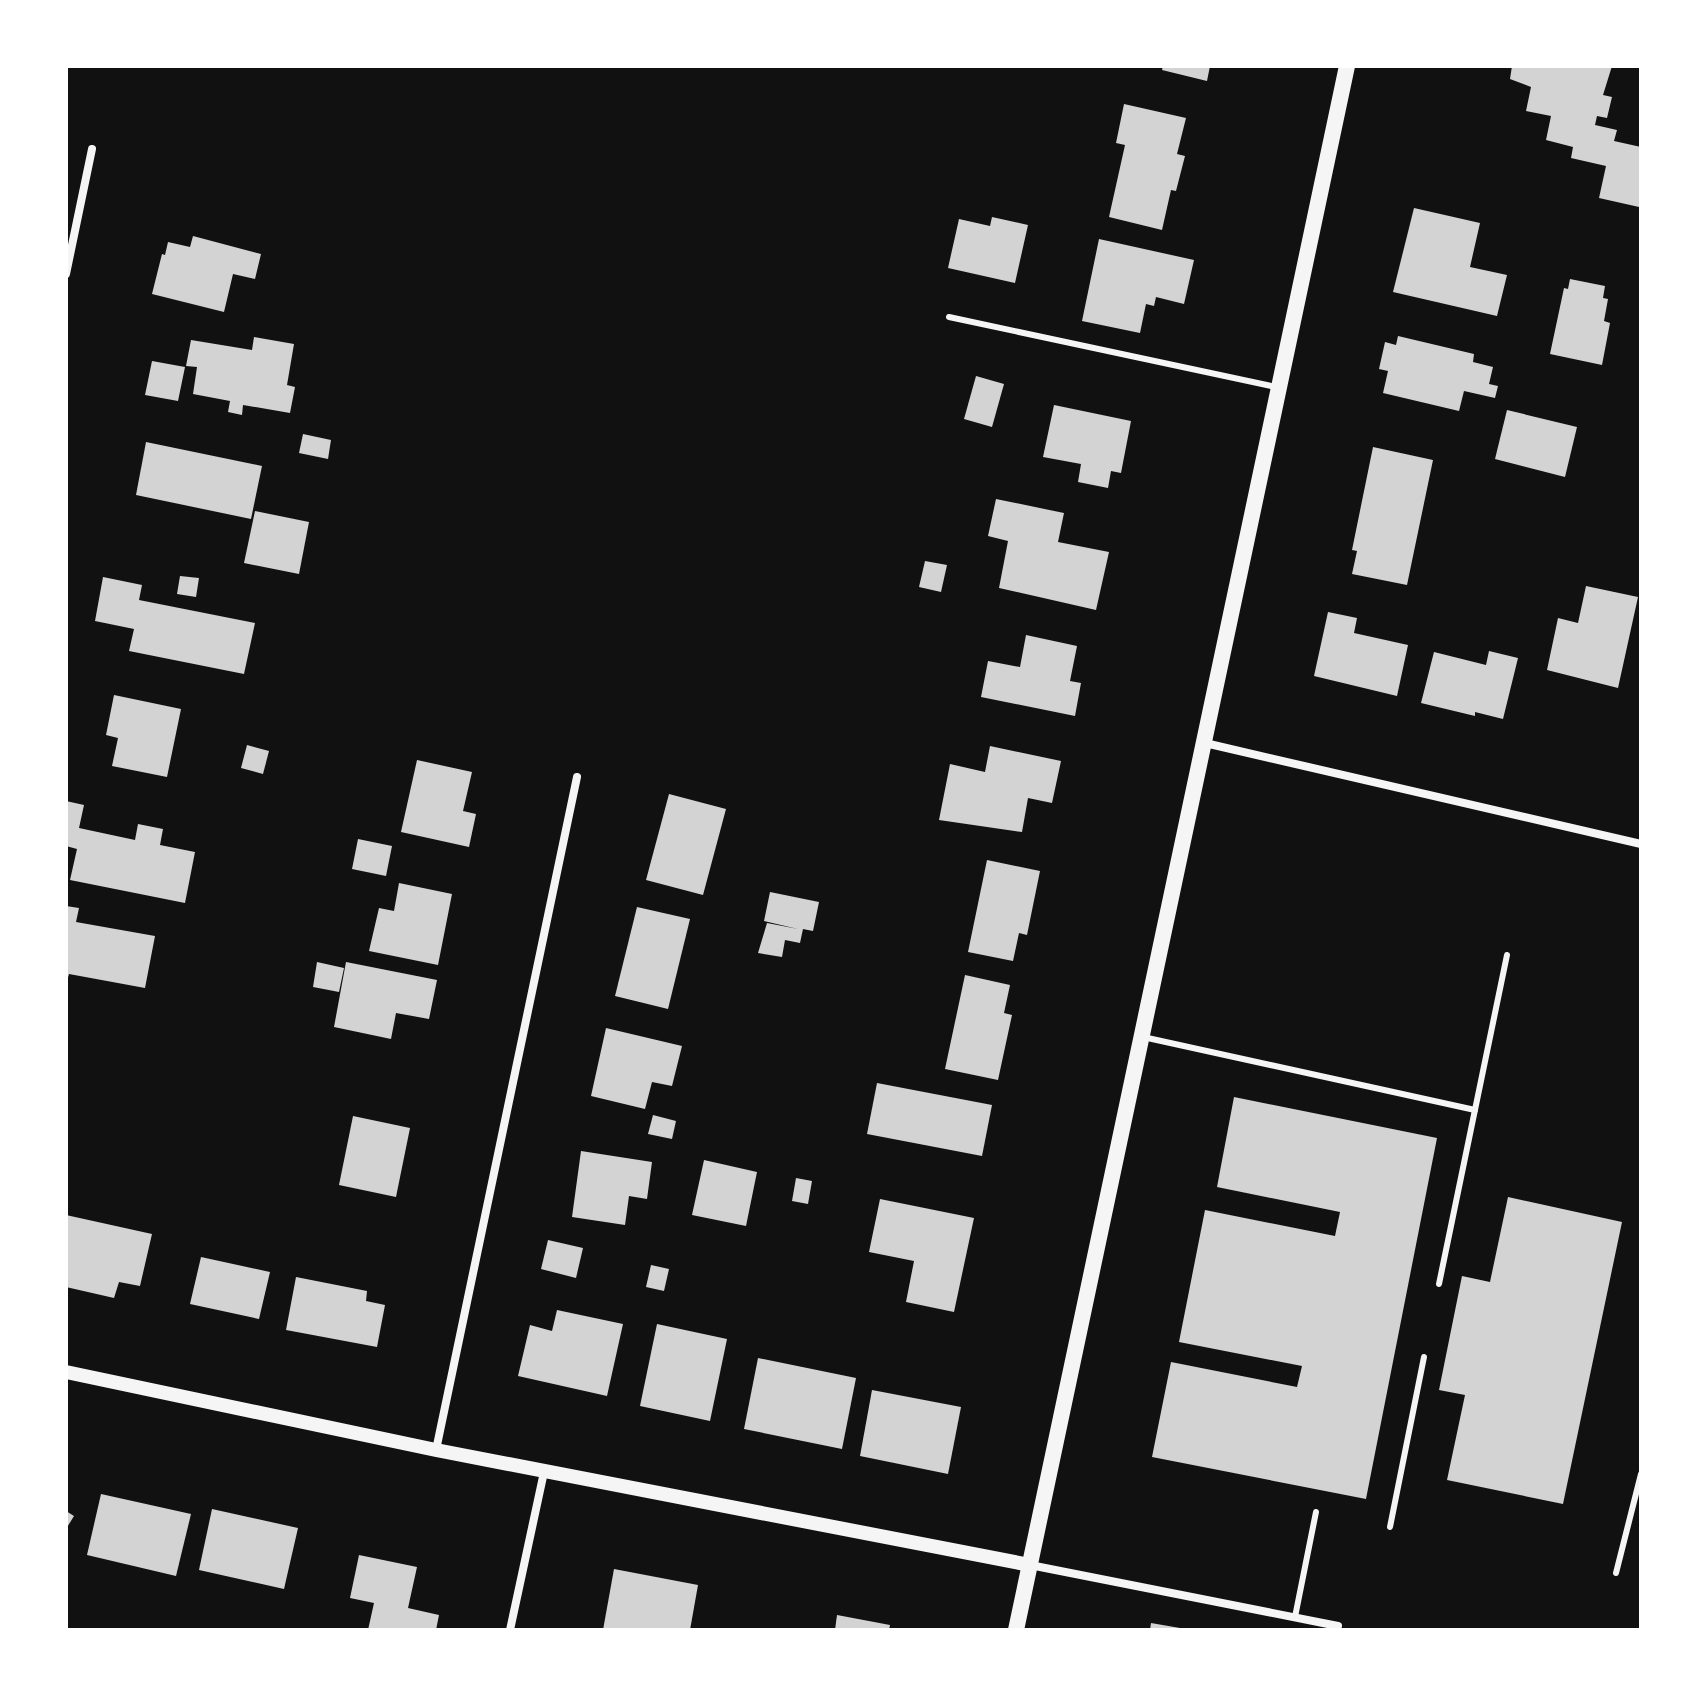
<svg xmlns="http://www.w3.org/2000/svg" width="1707" height="1696" font-family="Figtree,sans-serif">
  <style>
    .building { fill: #d3d3d3 }
    .lines { fill: none; stroke-linecap: round; stroke-linejoin: round }
    .service { stroke: #f5f5f5; stroke-width: 6 }
    .minor { stroke: #f5f5f5; stroke-width: 8 }
    .tertiary { stroke: #f5f5f5; stroke-width: 14 }
    .secondary { stroke: #f5f5f5; stroke-width: 16 }
  </style>
  <rect width="100%" height="100%" fill="#111"/>
  <g class="building">
    <path d="M1163 66H1210L1207 81 1162 70Z"/>
    <path d="M1512 66H1612L1603 95 1612 97 1607 118 1597 116 1595 125 1617 130 1614 141 1641 147 1639 207 1599 198 1606 166 1571 158 1573 147 1546 140 1551 116 1526 111 1531 87 1510 79Z"/>
    <path d="M1124 104 1186 118 1177 154 1185 156 1176 191 1171 190 1162 230 1109 217 1125 145 1116 143Z"/>
    <path d="M1414 208 1480 223 1470 267 1507 275 1497 316 1393 292Z"/>
    <path d="M992 217 1028 225 1015 283 948 268 959 219 990 226Z"/>
    <path d="M193 236 261 254 255 279 233 274 224 312 152 294 162 254 165 255 168 242 190 247Z"/>
    <path d="M1099 239 1194 260 1184 304 1156 297 1154 306 1146 304 1140 333 1082 321Z"/>
    <path d="M1570 279 1605 286 1603 298 1608 299 1604 321 1610 323 1602 365 1550 354 1564 288 1568 289Z"/>
    <path d="M1398 336 1474 354 1473 362 1493 367 1489 384 1498 386 1495 398 1464 391 1459 411 1383 393 1388 371 1379 369 1385 342 1396 345Z"/>
    <path d="M254 337 294 344 287 385 295 387 290 413 243 405 242 415 228 412 230 401 193 394 197 367 186 366 191 340 252 350Z"/>
    <path d="M152 361 185 367 178 401 145 395Z"/>
    <path d="M976 376 1004 384 992 427 964 419Z"/>
    <path d="M1054 405 1131 421 1121 473 1111 471 1108 488 1078 482 1081 464 1043 457Z"/>
    <path d="M1507 410 1577 427 1565 477 1495 459Z"/>
    <path d="M303 434 331 440 328 459 299 453Z"/>
    <path d="M146 442 262 466 251 519 136 495Z"/>
    <path d="M1373 447 1433 460 1407 585 1352 574 1357 551 1352 550Z"/>
    <path d="M996 499 1064 513 1058 542 1109 552 1096 610 999 588 1008 541 988 536Z"/>
    <path d="M255 511 309 522 299 574 244 563Z"/>
    <path d="M925 561 947 565 941 592 919 587Z"/>
    <path d="M180 576 199 578 196 597 177 594Z"/>
    <path d="M103 577 142 585 139 600 255 623 244 674 129 651 134 629 95 621Z"/>
    <path d="M1586 586 1638 597 1618 688 1547 670 1558 618 1578 623Z"/>
    <path d="M1328 612 1357 618 1354 633 1408 645 1397 696 1314 676Z"/>
    <path d="M1026 635 1077 646 1070 681 1081 683 1075 716 981 697 988 661 1020 667Z"/>
    <path d="M1489 651 1518 658 1503 719 1475 712V716L1421 703 1434 652 1486 665Z"/>
    <path d="M114 695 181 709 167 777 112 766 118 738 106 735Z"/>
    <path d="M247 745 269 751 263 774 241 768Z"/>
    <path d="M990 746 1061 761 1052 803 1028 798 1022 832 939 820 950 764 985 772Z"/>
    <path d="M417 760 472 772 463 811 476 814 469 847 401 832Z"/>
    <path d="M669 794 726 809 703 895 646 880Z"/>
    <path d="M66 801 84 805 79 828 135 840 138 824 163 829 160 845 195 852 185 903 70 880 77 849 66 846Z"/>
    <path d="M358 839 392 846 386 876 352 869Z"/>
    <path d="M987 860 1040 871 1027 935 1019 933 1013 961 968 952Z"/>
    <path d="M399 883 452 894 438 965 369 951 379 908 394 911Z"/>
    <path d="M770 892 819 902 813 931 803 929 800 943 785 940 782 957 758 953 767 923 798 929 764 921Z"/>
    <path d="M66 906 79 908 76 922 155 936 145 988 69 974 66 984Z"/>
    <path d="M637 907 690 919 668 1009 615 996Z"/>
    <path d="M317 962 344 968 339 992 313 987Z"/>
    <path d="M346 962 437 980 429 1019 396 1013 391 1039 334 1027Z"/>
    <path d="M965 975 1010 985 1004 1013 1012 1015 998 1080 945 1069Z"/>
    <path d="M606 1028 682 1046 672 1086 652 1082 645 1109 591 1096Z"/>
    <path d="M877 1083 992 1105 982 1156 867 1134Z"/>
    <path d="M1234 1097 1437 1138 1366 1499 1152 1457 1171 1362 1297 1387 1302 1366 1179 1342 1205 1210 1335 1236 1340 1212 1217 1187Z"/>
    <path d="M653 1115 676 1121 672 1139 648 1134Z"/>
    <path d="M353 1116 410 1128 396 1197 339 1185Z"/>
    <path d="M581 1151 652 1162 647 1199 629 1196 625 1225 572 1217Z"/>
    <path d="M704 1160 757 1172 746 1226 692 1215Z"/>
    <path d="M796 1178 812 1181 808 1204 792 1201Z"/>
    <path d="M1508 1197 1622 1222 1563 1504 1447 1480 1465 1395 1439 1390 1462 1276 1490 1282Z"/>
    <path d="M880 1199 974 1218 954 1312 906 1302 914 1261 869 1252Z"/>
    <path d="M66 1215 152 1234 140 1286 119 1282 114 1298 66 1287Z"/>
    <path d="M548 1240 583 1248 576 1278 541 1269Z"/>
    <path d="M201 1257 270 1272 259 1319 190 1304Z"/>
    <path d="M651 1265 669 1269 664 1291 646 1287Z"/>
    <path d="M296 1277 367 1291 366 1301 385 1305 377 1347 286 1330Z"/>
    <path d="M557 1310 623 1324 607 1396 518 1376 530 1325 552 1331Z"/>
    <path d="M657 1324 727 1339 710 1421 640 1406Z"/>
    <path d="M758 1358 856 1378 842 1449 744 1429Z"/>
    <path d="M872 1390 961 1407 948 1474 860 1456Z"/>
    <path d="M101 1494 191 1514 176 1576 87 1555Z"/>
    <path d="M212 1509 298 1528 284 1589 199 1570Z"/>
    <path d="M66 1511 74 1516 66 1529Z"/>
    <path d="M359 1555 417 1567 408 1608 439 1615 436 1630H368L374 1603 350 1598Z"/>
    <path d="M614 1569 698 1585 690 1630H603Z"/>
    <path d="M837 1615 890 1625 889 1630H835Z"/>
    <path d="M1151 1623 1180 1628 1179 1630H1150Z"/>
  </g>
  <g class="lines">
    <g class="service">
      <path d="M949 317 1276 387"/>
      <path d="M1143 1037 1475 1110"/>
      <path d="M1439 1284 1507 955"/>
      <path d="M1390 1527 1424 1357"/>
      <path d="M1616 1573 1641 1474"/>
      <path d="M1295 1617 1316 1512"/>
    </g>
    <g class="minor">
      <path d="M66 274 92 149"/>
      <path d="M1205 743 1641 844"/>
      <path d="M436 1450 577 777"/>
      <path d="M1030 1565 1338 1626"/>
      <path d="M510 1630 544 1472"/>
    </g>
    <path class="tertiary" d="M66 1372 436 1450 1030 1565"/>
    <path class="secondary" d="M1016 1630 1347 66"/>
  </g>
  <rect width="1707" height="1696" fill="none" stroke="#ffffff" stroke-width="136"/>
</svg>
